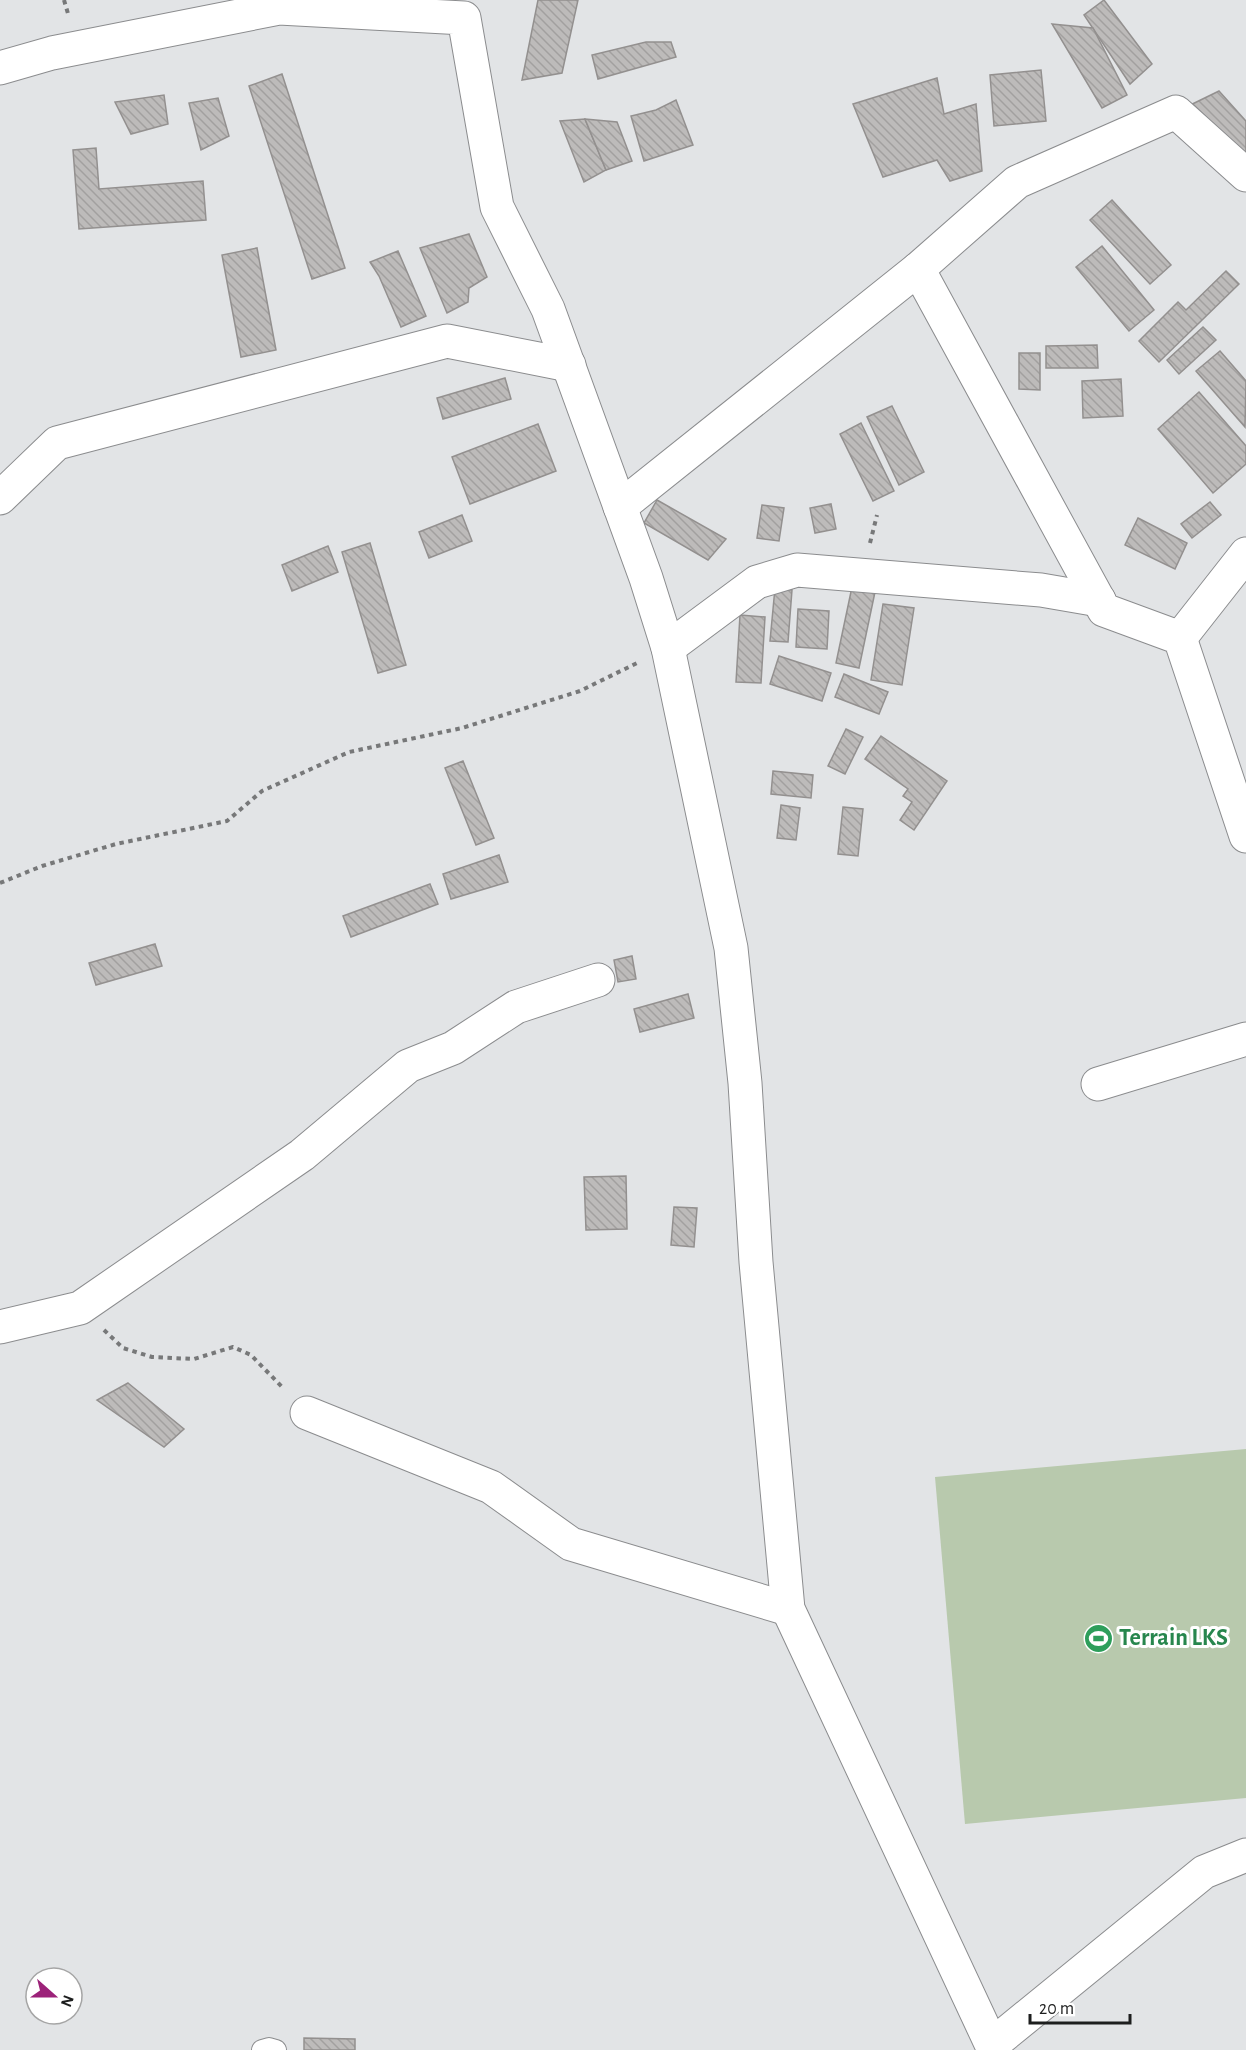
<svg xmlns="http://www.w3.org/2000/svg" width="1246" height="2050" font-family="'Alegreya Sans',sans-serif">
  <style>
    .green { fill: #b8c9ad }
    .building { fill: url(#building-back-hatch); stroke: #93908f; stroke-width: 1.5 }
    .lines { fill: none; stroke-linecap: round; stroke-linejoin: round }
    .lane-casing { stroke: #8b8c8e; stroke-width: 22 }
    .street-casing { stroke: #8b8c8e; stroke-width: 35 }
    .path { stroke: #777879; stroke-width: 4; stroke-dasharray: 4.5 4.5; stroke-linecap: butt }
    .lane { stroke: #fff; stroke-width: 20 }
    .street { stroke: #fff; stroke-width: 33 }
    .labels { text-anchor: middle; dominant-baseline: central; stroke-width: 6; stroke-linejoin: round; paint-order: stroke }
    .leisure-label { font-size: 24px; font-weight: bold; fill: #27864d; stroke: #fff; text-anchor: start }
  </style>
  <defs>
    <pattern id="building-back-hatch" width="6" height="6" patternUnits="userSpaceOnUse" patternTransform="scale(1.5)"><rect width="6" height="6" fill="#bdbbba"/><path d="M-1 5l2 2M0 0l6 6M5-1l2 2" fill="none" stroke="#a2a09f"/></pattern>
  </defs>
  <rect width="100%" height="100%" fill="#e2e4e6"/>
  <path class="green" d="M1246 1449V1798L965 1824 935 1477Z"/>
  <g class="building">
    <path d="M538 0H578L562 73 522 80Z"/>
    <path d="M1104 0 1152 64 1130 84 1084 15Z"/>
    <path d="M1052 24 1093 28 1127 95 1102 108Z"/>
    <path d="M646 42H671L676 57 598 79 592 55Z"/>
    <path d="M1041 70 1046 121 994 126 990 75Z"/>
    <path d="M282 74 345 268 312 279 249 86Z"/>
    <path d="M937 78 944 114 976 104 982 171 950 181 937 160 883 177 853 104Z"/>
    <path d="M1219 91 1246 121V175L1176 112Z"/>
    <path d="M164 95 168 124 131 134 115 102Z"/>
    <path d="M218 98 229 136 201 150 189 103Z"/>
    <path d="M676 100 693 145 644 161 631 116 656 110Z"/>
    <path d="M585 119 606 170 584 182 560 121Z"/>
    <path d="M585 119 617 122 632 161 606 170Z"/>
    <path d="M96 148 99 189 203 181 206 220 79 229 73 150Z"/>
    <path d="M1112 200 1171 265 1150 284 1090 220Z"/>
    <path d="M469 234 487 277 469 288 468 302 447 313 420 248Z"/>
    <path d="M1102 246 1154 310 1129 331 1076 267Z"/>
    <path d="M257 248 276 350 241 357 222 255Z"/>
    <path d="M398 251 426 316 401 327 379 276 370 262Z"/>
    <path d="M1226 271 1239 284 1159 362 1139 341 1178 302 1186 310Z"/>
    <path d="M1203 327 1216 340 1179 374 1167 360Z"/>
    <path d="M1097 345 1098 368H1046V346Z"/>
    <path d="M1220 351 1246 381 1245 427 1196 371Z"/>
    <path d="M1019 353H1040V390L1019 389Z"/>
    <path d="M505 378 511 399 443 419 437 398Z"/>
    <path d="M1121 379 1123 416 1083 418 1082 381Z"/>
    <path d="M1199 392 1246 446V464L1213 493 1158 429Z"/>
    <path d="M892 406 924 472 899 485 867 417Z"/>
    <path d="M861 423 894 491 873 501 840 434Z"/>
    <path d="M538 424 556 471 470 504 452 457Z"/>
    <path d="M657 500 726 539 708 560 644 523Z"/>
    <path d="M1210 502 1221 515 1192 538 1181 524Z"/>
    <path d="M831 504 836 529 815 533 810 508Z"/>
    <path d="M762 505 784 508 779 541 757 538Z"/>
    <path d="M462 515 472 541 429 558 419 532Z"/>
    <path d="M1138 518 1187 543 1175 569 1125 545Z"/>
    <path d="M370 543 406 665 378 673 342 552Z"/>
    <path d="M328 546 338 572 292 591 282 565Z"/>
    <path d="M852 587 875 592 859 668 836 663Z"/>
    <path d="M775 588 792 590 788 642 770 641Z"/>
    <path d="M883 604 914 608 902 685 871 680Z"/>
    <path d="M798 609 829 611 827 649 796 647Z"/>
    <path d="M740 615 765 617 761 683 736 682Z"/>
    <path d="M779 656 831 673 822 701 770 684Z"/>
    <path d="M844 674 888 692 879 714 835 697Z"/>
    <path d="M846 729 863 737 845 774 828 766Z"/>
    <path d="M881 736 947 781 914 830 900 820 912 802 903 796 908 789 865 759Z"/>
    <path d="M463 761 494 838 476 845 445 768Z"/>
    <path d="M773 771 813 775 811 798 771 794Z"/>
    <path d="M781 805 800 808 796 840 777 838Z"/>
    <path d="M843 807 863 809 858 856 838 854Z"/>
    <path d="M499 855 508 882 451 899 443 874Z"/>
    <path d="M430 884 438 904 351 937 343 916Z"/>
    <path d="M155 944 162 966 96 985 89 963Z"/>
    <path d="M632 956 636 979 618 982 614 960Z"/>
    <path d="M688 994 694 1018 640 1032 634 1009Z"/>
    <path d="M626 1176 627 1229 586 1230 584 1177Z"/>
    <path d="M674 1207 697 1208 694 1247 671 1245Z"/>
    <path d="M128 1383 184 1429 164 1447 97 1400Z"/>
    <path d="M304 2038 355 2039V2050H304Z"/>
  </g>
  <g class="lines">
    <defs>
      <path id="lane" d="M262 2050 269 2048 276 2050"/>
      <g id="street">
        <path d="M0 68 52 53 279 8 464 18 497 207 548 309 646 578 668 648 731 948 745 1083 756 1262 788 1609 994 2050"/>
        <path d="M918 269 1017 182 1176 112 1246 175"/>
        <path d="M0 498 57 443 447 341 569 365"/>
        <path d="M620 507 918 269 1104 610 1180 638 1246 836"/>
        <path d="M1180 638 1246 554"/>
        <path d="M668 648 757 582 797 570 1041 590 1099 600"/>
        <path d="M1098 1084 1246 1039"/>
        <path d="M0 1327 80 1308 302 1155 408 1066 453 1048 516 1007 598 980"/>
        <path d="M307 1413 491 1487 571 1544 788 1609"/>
        <path d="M993 2044 1204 1872 1246 1855"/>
      </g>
    </defs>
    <use href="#lane" class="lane-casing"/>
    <use href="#street" class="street-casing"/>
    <g class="path">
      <path d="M64 0 69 17"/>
      <path d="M870 543 877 515"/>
      <path d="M0 883 42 866 116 844 227 821 262 791 349 752 462 728 580 691 637 663"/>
      <path d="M104 1330 123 1348 152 1357 194 1359 233 1347 251 1355 284 1389"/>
    </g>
    <use href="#lane" class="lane"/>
    <use href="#street" class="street"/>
  </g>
  <defs>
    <symbol id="stadium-disc" viewBox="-11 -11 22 22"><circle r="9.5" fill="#2e9e5b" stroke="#fff"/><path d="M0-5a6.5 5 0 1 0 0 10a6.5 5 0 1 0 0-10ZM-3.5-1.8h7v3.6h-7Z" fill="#fff"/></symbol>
  </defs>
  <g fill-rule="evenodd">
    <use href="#stadium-disc" x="1082" y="1622" width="33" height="33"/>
  </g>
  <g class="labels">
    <g class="leisure-label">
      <text x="1119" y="1638">Terrain LKS</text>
    </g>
  </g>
  <g transform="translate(54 1996) rotate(111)"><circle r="28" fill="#ffffff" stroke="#a5a5a5" stroke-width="1.5"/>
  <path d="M0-4.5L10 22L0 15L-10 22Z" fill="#9c2279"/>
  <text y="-9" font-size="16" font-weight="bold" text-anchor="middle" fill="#1d1e1e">N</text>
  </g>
  <path d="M1030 2014v9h100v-9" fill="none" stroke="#1d1e1e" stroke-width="3"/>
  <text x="1039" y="2014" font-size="18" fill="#1d1e1e" stroke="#ffffff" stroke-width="4.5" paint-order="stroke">20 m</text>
</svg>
